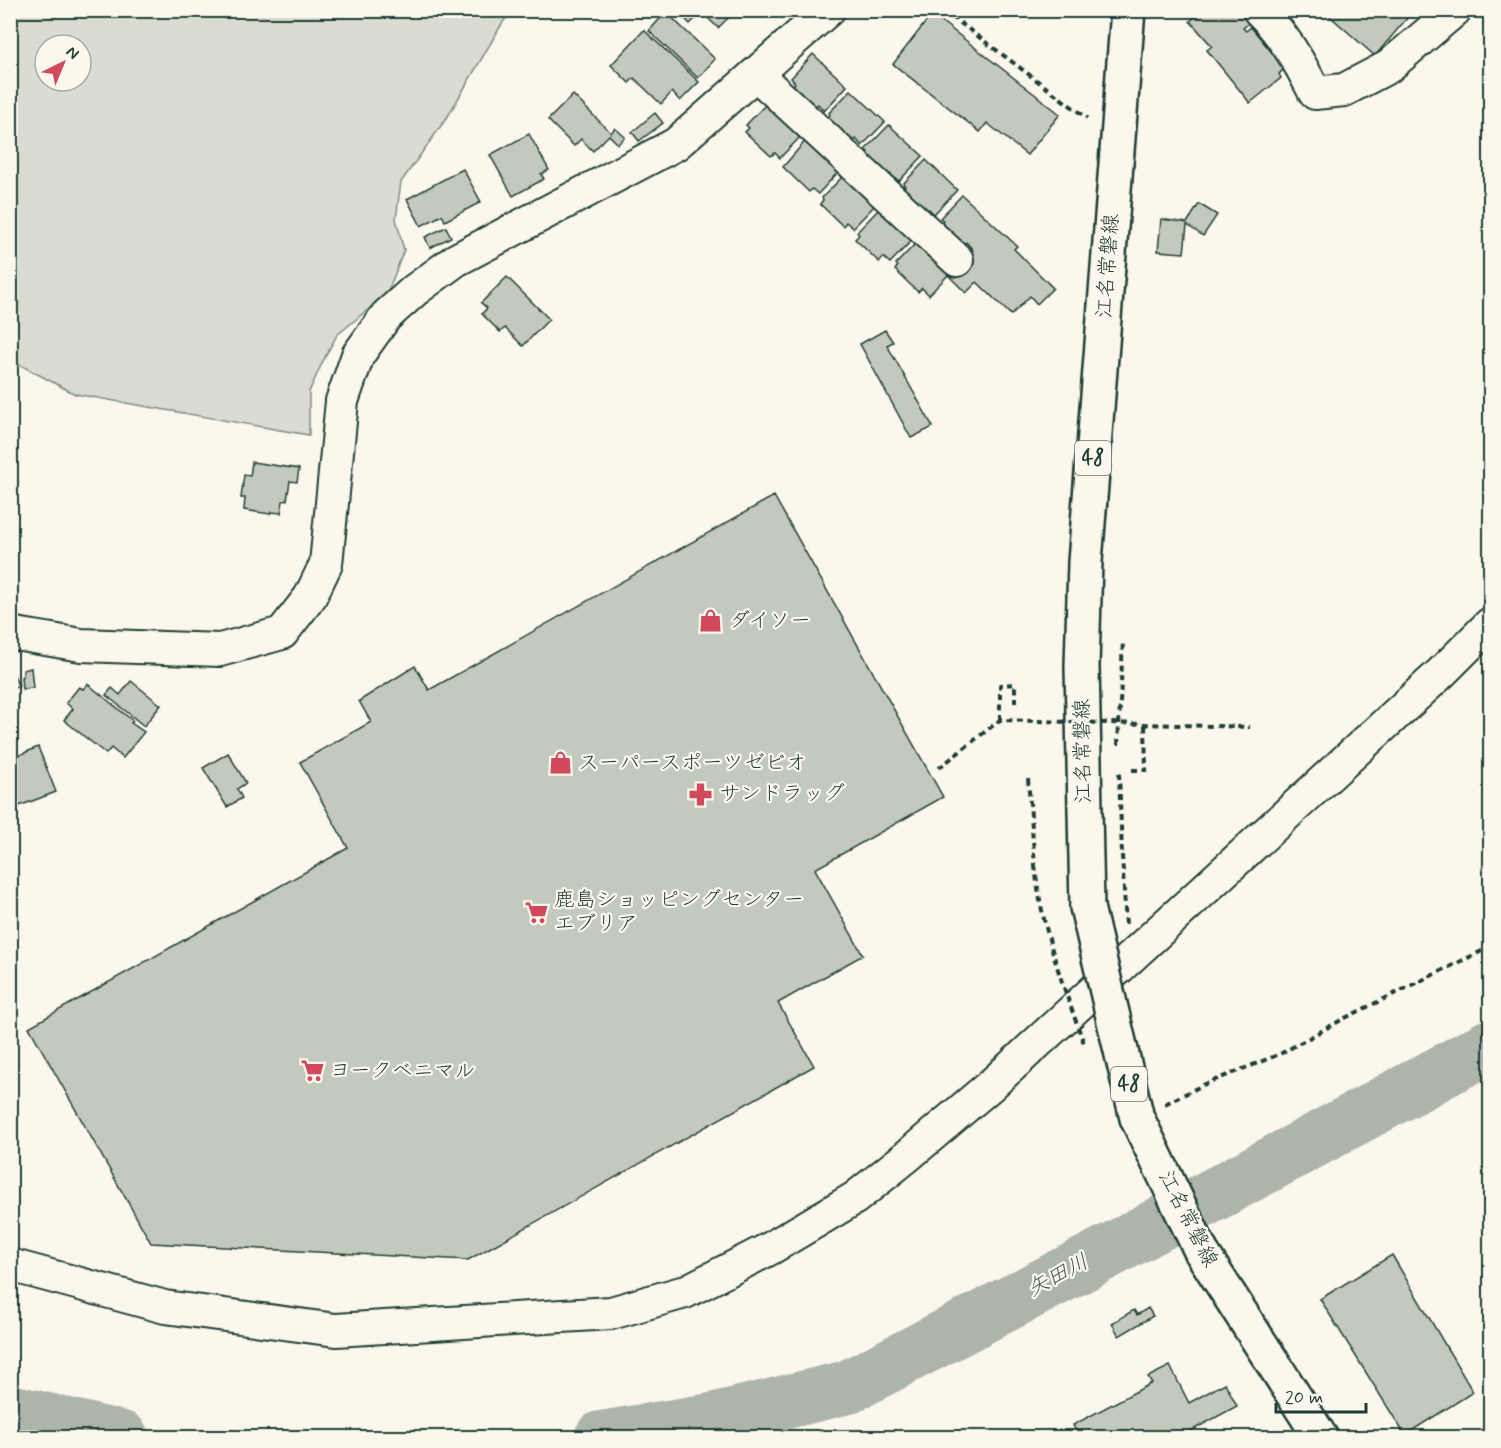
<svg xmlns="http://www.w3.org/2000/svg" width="1501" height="1448" font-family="Mynerve,'Klee One',sans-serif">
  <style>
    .green { fill: #dbdcd1; stroke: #7d8c82; stroke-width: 1.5; fill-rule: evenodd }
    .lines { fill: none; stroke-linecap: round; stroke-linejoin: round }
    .river { stroke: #adb4aa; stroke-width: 54 }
    .building { fill: #c4c9be; stroke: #1f3d34; stroke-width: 1.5 }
    .minor-casing { stroke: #1f3d34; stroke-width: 36 }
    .primary-casing { stroke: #1f3d34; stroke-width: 38 }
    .path { stroke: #1f3d34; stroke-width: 4; stroke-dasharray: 6 4.5; stroke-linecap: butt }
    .minor { stroke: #fbf7ec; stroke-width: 32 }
    .primary { stroke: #fbf7ec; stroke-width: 33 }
    .primary-bridge-casing { stroke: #1f3d34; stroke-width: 38; stroke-linecap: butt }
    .path-bridge { stroke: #1f3d34; stroke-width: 4; stroke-dasharray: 6 4.5; stroke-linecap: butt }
    .primary-bridge { stroke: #fbf7ec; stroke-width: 33 }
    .labels { text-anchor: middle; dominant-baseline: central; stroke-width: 4.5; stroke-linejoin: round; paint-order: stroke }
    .shield { fill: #fbf7ec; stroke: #61756b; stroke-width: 1.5 }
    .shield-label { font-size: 20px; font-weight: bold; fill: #1f3d34 }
    .street-label { font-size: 21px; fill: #1f3d34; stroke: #fbf7ec }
    .poi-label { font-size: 21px; fill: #1f3d34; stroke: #fbf7ec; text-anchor: start }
    .water-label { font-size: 22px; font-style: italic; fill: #425b52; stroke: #fbf7ec }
  </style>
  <rect width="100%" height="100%" fill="#fbf7ec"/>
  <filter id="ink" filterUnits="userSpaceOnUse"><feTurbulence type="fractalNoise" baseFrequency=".0167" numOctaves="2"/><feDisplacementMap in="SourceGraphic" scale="12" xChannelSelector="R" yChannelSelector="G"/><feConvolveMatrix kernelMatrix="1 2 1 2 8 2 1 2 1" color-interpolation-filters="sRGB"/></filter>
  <g filter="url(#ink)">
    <path class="green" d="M10 11H513L503 22 448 116 401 182 396 219 404 250 387 294 337 335 323 361 309 392V435L75 394 11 360ZM45 45H81V81H45Z"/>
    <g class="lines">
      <g class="river">
        <path d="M10 1411 122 1438"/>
        <path d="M601 1438 712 1420 848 1387 1117 1247 1490 1046"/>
      </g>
    </g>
    <g class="building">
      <path d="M677 10H736L718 28 702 12 690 24Z"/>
      <path d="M1203 10H1229L1231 14 1235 10H1241L1250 22 1243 28 1246 31 1251 27 1285 68 1279 74 1281 78 1250 103 1207 50 1212 46 1190 21Z"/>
      <path d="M1323 10H1414L1375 56Z"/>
      <path d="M666 12 715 59 698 78 649 31Z"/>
      <path d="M932 14 1060 114 1027 155 987 123 980 132 893 64Z"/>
      <path d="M644 30 699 82 680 101 672 92 661 104 634 78 629 83 611 65Z"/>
      <path d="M813 54 847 86 824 111 818 104 814 108 792 87 795 83 791 78Z"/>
      <path d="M851 90 885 122 862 146 856 139 852 144 826 120 830 115 829 113Z"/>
      <path d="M573 95 611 133 615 128 625 137 618 144 609 135 593 151 581 139 574 146 548 120Z"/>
      <path d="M768 102 802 135 780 158 775 153 771 156 745 132 749 128 746 125Z"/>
      <path d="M655 113 663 123 639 141 632 132Z"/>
      <path d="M889 125 923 156 899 181 890 174 887 177 865 155 868 152 865 150Z"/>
      <path d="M529 134 549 170 541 174 544 179 513 196 490 155Z"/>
      <path d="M807 139 840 170 818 194 812 189 809 192 783 167Z"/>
      <path d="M926 160 957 190 934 214 929 209 925 214 901 191 905 186 903 184Z"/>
      <path d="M463 169 481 202 445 221 442 215 421 226 407 199Z"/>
      <path d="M845 174 876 204 853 228 846 222 843 226 820 204 823 200 822 198Z"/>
      <path d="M962 195 1017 246 1014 249 1053 288 1037 304 1030 296 1011 315 977 282 966 293 948 275 929 295 922 288 918 292 895 270 898 266 896 264 919 240 952 272 973 250 966 242 962 246 939 224 943 220 940 218Z"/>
      <path d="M1199 204 1217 215 1203 236 1187 225 1184 253 1158 251 1161 219 1187 223Z"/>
      <path d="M880 208 913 239 890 263 883 257 879 262 855 239 859 235 857 232Z"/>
      <path d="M446 227 451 237 430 248 425 237Z"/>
      <path d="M507 277 549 319 523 346 505 328 500 332 482 314 487 308 481 303Z"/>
      <path d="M885 330 893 342 887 345 933 427 911 438 860 344Z"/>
      <path d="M252 462 299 469 297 482 290 481 287 500 283 501 281 513 271 512 270 514 244 510 245 498H241L244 475 250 476Z"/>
      <path d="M774 496 943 797 815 869 863 955 778 1003 814 1066 468 1260 151 1243 29 1027 348 848 300 762 371 722 359 701 415 666 429 690Z"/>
      <path d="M10 667 19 686 10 690Z"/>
      <path d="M31 668 33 688 22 689 21 677 23 676V670Z"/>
      <path d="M131 681 161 705 144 726 106 695 112 688 120 695Z"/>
      <path d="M88 684 133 721 131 723 144 732 123 758 111 748 106 754 64 720 73 709 66 703 79 687 83 689Z"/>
      <path d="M38 747 56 792 19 806 15 798 10 800V759Z"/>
      <path d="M228 753 246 783 237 789 242 798 227 807 203 768Z"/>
      <path d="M1392 1255 1473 1392 1405 1435 1320 1299Z"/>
      <path d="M1148 1308 1153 1316 1119 1336 1112 1323 1134 1310 1137 1315Z"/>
      <path d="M1170 1366 1189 1403 1225 1383 1237 1406 1178 1438H1079L1073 1425 1152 1383 1148 1377Z"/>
    </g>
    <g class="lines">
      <defs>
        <g id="minor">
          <path d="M1259 10C1284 35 1300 63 1315 93L1344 90 1388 67 1455 10"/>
          <path d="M756 74 957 260"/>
          <path d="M10 633 81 645 220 650 282 633 310 597 326 564 342 401 358 355 386 316 415 290 456 260 676 144 828 10"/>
          <path d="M10 1265 165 1307 336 1330 611 1313 685 1292 771 1248 855 1198 905 1158 991 1085 1441 673 1490 624"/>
        </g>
        <g id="primary">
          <path d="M1087 907 1082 666 1085 562 1128 10"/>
          <path d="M1201 1251 1321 1438"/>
        </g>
      </defs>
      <use href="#minor" class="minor-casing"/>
      <use href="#primary" class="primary-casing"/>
      <g class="path">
        <path d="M943 10 1087 118"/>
        <path d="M1000 720V685L1015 684V706"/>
        <path d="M1118 745 1123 641"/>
        <path d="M1132 770H1146L1145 724"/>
        <path d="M1119 773 1122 855"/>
        <path d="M1028 779 1035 865"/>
        <path d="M1165 1104 1203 1085 1280 1054 1343 1019 1490 947"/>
      </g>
      <use href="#minor" class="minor"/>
      <use href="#primary" class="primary"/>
      <defs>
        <path id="primary-bridge" d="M1087 907 1137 1118 1201 1251"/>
      </defs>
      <use href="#primary-bridge" class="primary-bridge-casing"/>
      <g class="path-bridge">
        <path d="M939 768 1000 720 1250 727"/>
        <path d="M1122 855 1126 926"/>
        <path d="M1035 865C1041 928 1063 986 1085 1046"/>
      </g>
      <use href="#primary-bridge" class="primary-bridge"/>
    </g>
  </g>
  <defs>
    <symbol id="shop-bare" viewBox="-9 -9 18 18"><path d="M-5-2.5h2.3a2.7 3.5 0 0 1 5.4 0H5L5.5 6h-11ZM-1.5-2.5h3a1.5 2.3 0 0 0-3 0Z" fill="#d1495b" stroke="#fbf7ec" stroke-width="2.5" paint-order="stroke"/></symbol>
    <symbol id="pharmacy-bare" viewBox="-9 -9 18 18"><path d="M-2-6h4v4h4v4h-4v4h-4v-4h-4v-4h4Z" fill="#d1495b" stroke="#fbf7ec" stroke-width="2.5" paint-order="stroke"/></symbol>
    <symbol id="supermarket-bare" viewBox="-9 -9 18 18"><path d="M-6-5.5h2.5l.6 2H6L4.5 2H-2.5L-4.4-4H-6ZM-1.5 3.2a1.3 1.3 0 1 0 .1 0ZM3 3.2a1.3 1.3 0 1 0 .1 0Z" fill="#d1495b" stroke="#fbf7ec" stroke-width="2.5" paint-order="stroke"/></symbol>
  </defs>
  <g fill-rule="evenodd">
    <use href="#shop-bare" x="694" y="604" width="33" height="33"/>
    <use href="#shop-bare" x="544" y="746" width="33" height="33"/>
    <use href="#pharmacy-bare" x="684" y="778" width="33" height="33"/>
    <use href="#supermarket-bare" x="520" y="896" width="33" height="33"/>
    <use href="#supermarket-bare" x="296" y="1054" width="33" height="33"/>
  </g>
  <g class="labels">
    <g class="shield">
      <rect x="1075" y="441" width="36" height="34" rx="4.5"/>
      <rect x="1111" y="1067" width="36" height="34" rx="4.5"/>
    </g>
    <g class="shield-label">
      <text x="1093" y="458">48</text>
      <text x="1129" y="1084">48</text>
    </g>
    <g class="street-label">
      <text transform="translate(1108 266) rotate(-86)">江名常磐線</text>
      <text transform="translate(1083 751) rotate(-91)">江名常磐線</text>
      <text transform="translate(1188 1219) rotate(63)">江名常磐線</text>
    </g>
    <g class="poi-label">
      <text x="729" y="621">ダイソー</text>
      <text x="578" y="763">スーパースポーツゼビオ</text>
      <text x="719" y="794">サンドラッグ</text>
      <text x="554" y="900">鹿島ショッピングセンター<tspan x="554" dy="24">エブリア</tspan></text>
      <text x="330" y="1071">ヨークベニマル</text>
    </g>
    <g class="water-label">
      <text transform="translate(1058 1276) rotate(-28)">矢田川</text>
    </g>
  </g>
  <rect width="1501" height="1448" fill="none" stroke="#fbf7ec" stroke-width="36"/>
  <rect x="18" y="18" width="1465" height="1412" fill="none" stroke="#1f3d34" stroke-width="2" filter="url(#ink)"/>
  <g transform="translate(63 63) rotate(43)"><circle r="28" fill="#fbf7ec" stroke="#a3ada2" stroke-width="1.5"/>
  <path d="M0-4.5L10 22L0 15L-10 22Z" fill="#d1495b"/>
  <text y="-9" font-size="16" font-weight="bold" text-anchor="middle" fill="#1f3d34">N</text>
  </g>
  <path d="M1276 1403v9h90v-9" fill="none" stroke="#1f3d34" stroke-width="3"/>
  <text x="1285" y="1403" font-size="18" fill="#1f3d34" stroke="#fbf7ec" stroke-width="4.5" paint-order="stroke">20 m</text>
</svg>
